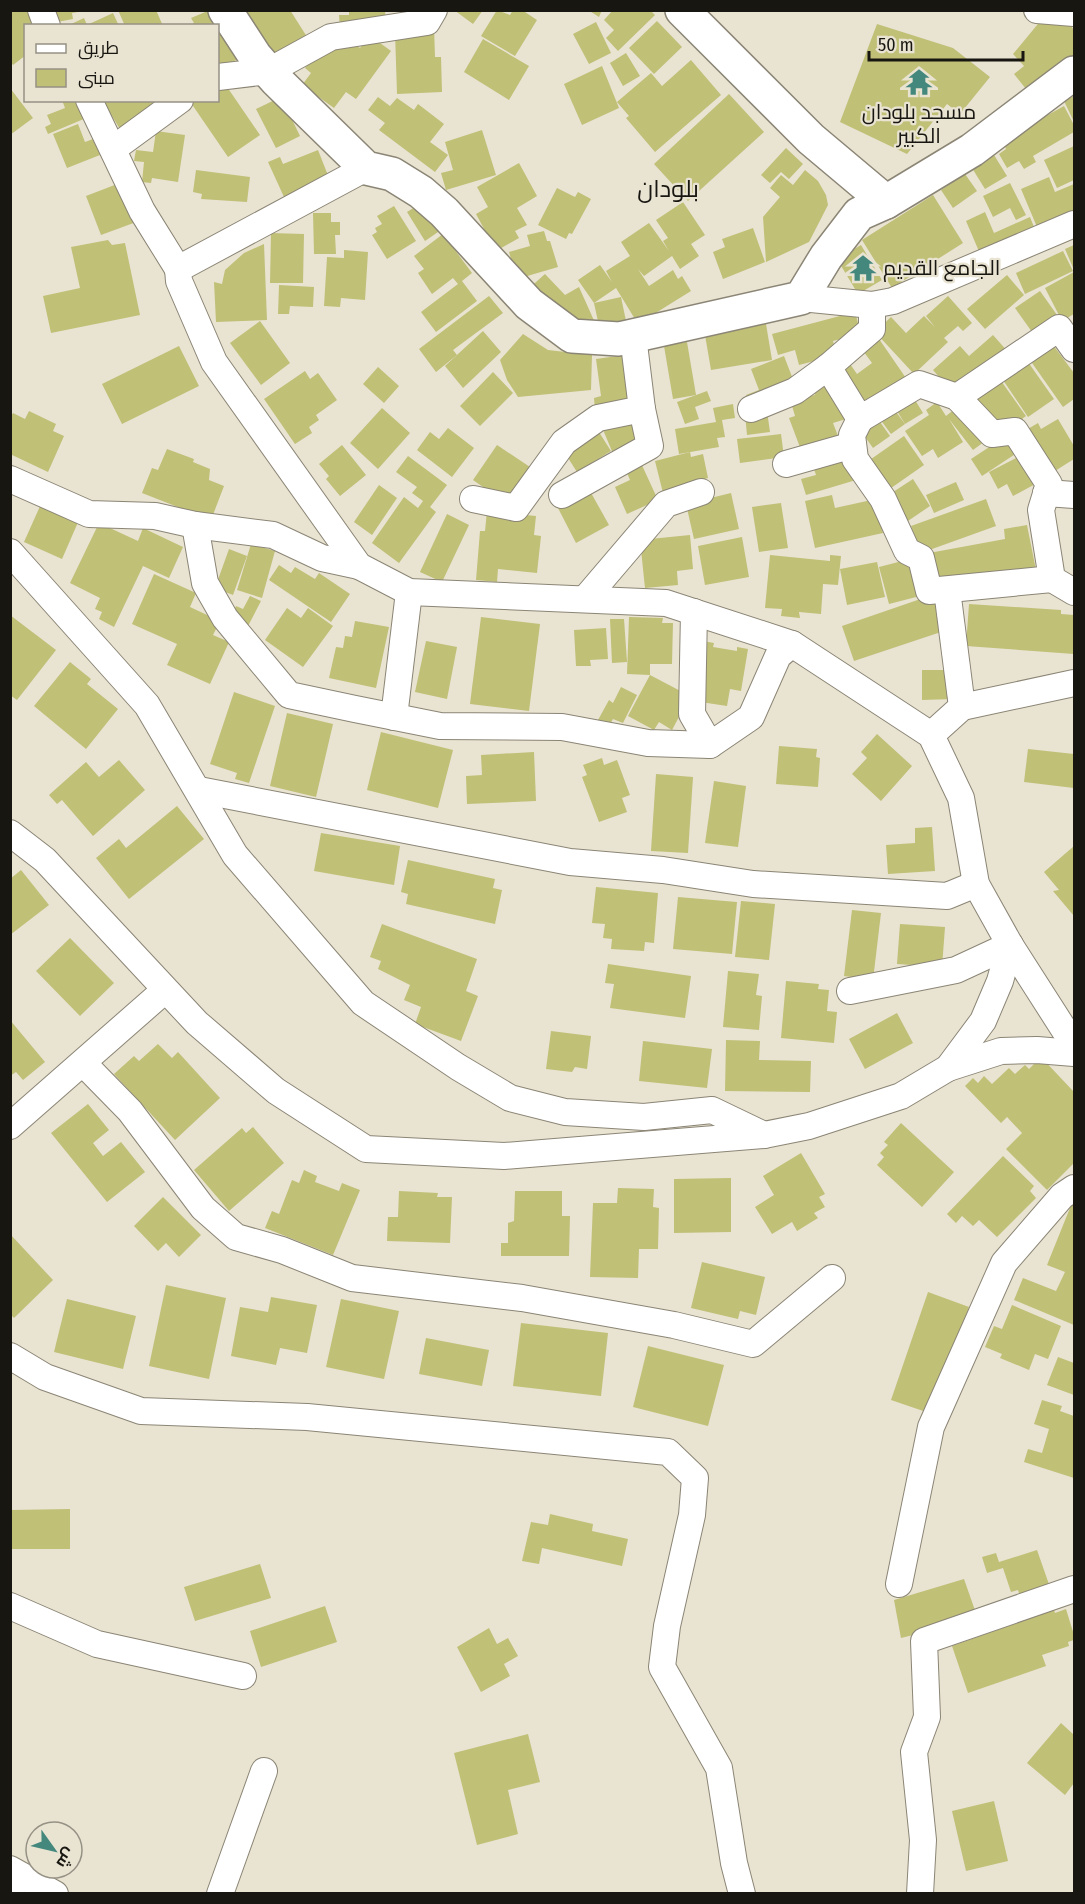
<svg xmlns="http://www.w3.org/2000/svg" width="1085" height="1904" font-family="'Fira Sans Condensed',Cairo,sans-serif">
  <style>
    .building { fill: #c0c077 }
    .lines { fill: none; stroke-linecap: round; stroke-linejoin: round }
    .minor-casing { stroke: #8b8575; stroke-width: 28 }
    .major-casing { stroke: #8b8575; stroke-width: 36 }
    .minor { stroke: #fff; stroke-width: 26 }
    .major { stroke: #fff; stroke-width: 33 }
    .labels { text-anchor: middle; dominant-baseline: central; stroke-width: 4.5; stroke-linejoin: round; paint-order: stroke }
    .poi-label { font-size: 21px; fill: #181610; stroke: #e9e3d2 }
    .quarter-label { font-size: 24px; fill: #181610; stroke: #e9e3d2 }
  </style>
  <rect width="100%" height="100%" fill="#e9e3d2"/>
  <g class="building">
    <path d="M15 10H36L40 26H26V55L13 65 10 61V14Z"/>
    <path d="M55 10H78V12L72 13 73 19 57 22Z"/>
    <path d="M118 10H156L163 26H125Z"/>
    <path d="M210 10 243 57 218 68V26H188L194 23 191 18Z"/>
    <path d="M242 10H290L309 40 275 62Z"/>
    <path d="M349 10H385L386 27 340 30 339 15H349Z"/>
    <path d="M454 10H483L473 24Z"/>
    <path d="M497 10 510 15 513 10H522L537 20 515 56 481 36Z"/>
    <path d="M588 10H602L599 17Z"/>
    <path d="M613 10H650L655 15 618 51 606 38 614 30 604 20Z"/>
    <path d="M113 13 119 26H67L84 18 87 25Z"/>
    <path d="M1042 19 1071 26 1074 30V60L1030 94 1014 74 1024 66 1013 54Z"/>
    <path d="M657 21 682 47 654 74 629 48Z"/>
    <path d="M596 22 611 53 589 64 573 34Z"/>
    <path d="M877 24 953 48 990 77 960 114 947 104 907 154 840 122Z"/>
    <path d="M434 27 435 57H441L442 92 397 94 395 32Z"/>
    <path d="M369 35 391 51 356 99 346 92 334 108 302 85 311 73 305 68 320 47 330 41 341 49 348 39 360 48Z"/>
    <path d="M483 39 529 66 509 100 464 72Z"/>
    <path d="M626 53 640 76 623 86 610 63Z"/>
    <path d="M691 60 721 95 655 152 626 118 629 116 617 102 651 73 662 86Z"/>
    <path d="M602 66 619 108 582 125 564 84Z"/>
    <path d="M223 81 260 135 228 157 191 103 195 100H218V85Z"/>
    <path d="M10 88 33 118 10 135Z"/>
    <path d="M729 94 764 132 688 201 654 164Z"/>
    <path d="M1074 96V122L1064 101Z"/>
    <path d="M281 97 300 136 276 148 256 109Z"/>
    <path d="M378 97 390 106 397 98 414 110 418 104 444 124 430 142 448 155 435 172 379 130 385 123 368 110Z"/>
    <path d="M62 100H85L91 116 48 134 45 127 51 124 47 115 65 108Z"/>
    <path d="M108 100H159L123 134 104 103Z"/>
    <path d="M1064 106 1074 125V132L1033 156 1036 162 1024 169 1019 161 1007 168 999 154 1006 149 1004 144 1021 134 1019 131Z"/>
    <path d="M78 124 85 142 93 139 100 155 67 168 53 134Z"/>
    <path d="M482 130 496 175 446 190 441 173 453 170 445 142Z"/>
    <path d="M156 131 185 135 178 182 152 178 151 183 142 182 144 162 134 161 136 150 153 152Z"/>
    <path d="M1074 146V180L1057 188 1044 160Z"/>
    <path d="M786 148 803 164 789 179 781 172 770 183 761 175Z"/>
    <path d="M318 150 329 178 284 197 268 162 280 157 283 164Z"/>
    <path d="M994 155 1007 176 985 189 972 168Z"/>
    <path d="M519 163 537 196 517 208 527 225 515 231 519 238 496 251 476 214 488 207 477 187Z"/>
    <path d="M196 170 250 177 247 202 201 199 202 194 193 192Z"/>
    <path d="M805 170 818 181 826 195 828 205 809 242 766 262 763 217 780 197 770 188 781 175 793 185Z"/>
    <path d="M965 174 977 191 953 208 941 190Z"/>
    <path d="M1049 177 1055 192 1074 184V212L1037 227 1021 189Z"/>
    <path d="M125 181 139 221 101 235 86 196Z"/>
    <path d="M1010 183 1026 215 1016 220 1010 208 993 217 983 196Z"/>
    <path d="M557 188 575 197 578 192 591 199 572 234 569 233 566 239 538 225Z"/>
    <path d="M933 195 963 243 892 288 862 240Z"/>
    <path d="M423 202 441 230 425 241 407 212Z"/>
    <path d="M683 202 705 235 691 244 699 256 680 269 672 256 644 276 638 269 649 286 673 270 678 279 682 276 691 291 638 324 616 288 594 303 578 280 600 265 612 282 606 271 630 256 621 242 649 223 669 251 663 241 668 238 656 220Z"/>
    <path d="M394 206 416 241 387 259 372 235 377 232 375 228 382 224 377 216Z"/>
    <path d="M985 212 994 233 1030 217 1036 232 981 256 966 221Z"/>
    <path d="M313 213H331V222H340V235H335L336 254H314Z"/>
    <path d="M753 228 765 262 723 279 713 252 725 247 722 239Z"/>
    <path d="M544 231 547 241H550L558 267 517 279 509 252 530 246 527 235Z"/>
    <path d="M271 233 304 234 303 283H270Z"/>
    <path d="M443 234 472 273 462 281 477 301 436 332 421 312 458 284 453 278 432 294 418 273 424 269 414 256Z"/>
    <path d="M108 240 112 245 125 243 140 315 51 333 43 296 80 288 71 247Z"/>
    <path d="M264 244 267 320 216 322 214 282 222 284 225 270 244 253Z"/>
    <path d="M861 245 882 280 858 294 837 259Z"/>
    <path d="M1074 245V270L1065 249Z"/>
    <path d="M344 250 368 252 365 300 341 298 340 307 324 306 327 257 344 258Z"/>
    <path d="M1063 251 1073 271 1025 294 1016 273Z"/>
    <path d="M1074 272V314L1062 321 1045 288Z"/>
    <path d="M545 274 565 295 579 287 596 325H561L526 291Z"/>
    <path d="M1007 275 1024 295 985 329 967 309Z"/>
    <path d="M279 285 314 287 313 307 290 306 289 314H278Z"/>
    <path d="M1040 291 1062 322 1037 339 1015 308Z"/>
    <path d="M489 296 503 313 453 350 457 355 436 372 419 349Z"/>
    <path d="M948 296 972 323 963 331 958 326 944 338 948 342 914 374 875 332 891 317 906 333 924 316 935 327 926 316Z"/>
    <path d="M621 297 626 321 599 326 594 303Z"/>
    <path d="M855 312 861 334 833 341 837 355 799 365 795 350 778 355 772 334Z"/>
    <path d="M260 321 290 363 261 385 230 343Z"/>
    <path d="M766 324 772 360 711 370 705 335Z"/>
    <path d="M483 331 501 352 463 388 445 366Z"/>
    <path d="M523 334 548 350 592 355 591 390 518 397 507 380 500 360Z"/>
    <path d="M993 335 1009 353 952 392 933 370 960 346 969 356Z"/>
    <path d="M877 336 908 381 864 412 835 370 848 361 857 374 872 363 861 348Z"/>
    <path d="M1047 337 1074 373V399L1063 407 1025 353Z"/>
    <path d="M687 342 696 395 673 399 664 346Z"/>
    <path d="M179 346 199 386 122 424 102 384Z"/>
    <path d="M632 354 638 404 595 410 594 398 601 396 596 359Z"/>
    <path d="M784 356 796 387 750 405 746 395 759 390 751 369Z"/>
    <path d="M1028 362 1054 399 1028 417 1003 380Z"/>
    <path d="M378 367 399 386 384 403 363 384Z"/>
    <path d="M305 371 310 379 318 373 337 400 316 415 319 420 309 427 312 433 295 444 264 399Z"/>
    <path d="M493 372 513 393 480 426 460 406Z"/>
    <path d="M827 378 846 419 833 423 838 436 801 450 789 418 795 416 790 399 815 395 811 384Z"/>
    <path d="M999 378 1026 416 1005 431 965 396Z"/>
    <path d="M707 391 711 401 695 407 699 419 685 424 677 402Z"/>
    <path d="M912 395 923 413 905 424 894 406Z"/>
    <path d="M937 402 946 416 961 404 988 439 973 450 949 419 963 442 938 458 933 449 922 456 905 431 929 415 926 410Z"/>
    <path d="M733 404 735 418 722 420 725 437 717 438 719 447 679 454 675 429 716 422 713 408Z"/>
    <path d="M891 405 905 424 891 434 877 415Z"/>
    <path d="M382 408 410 433 378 469 350 443Z"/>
    <path d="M29 411 56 424 53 431 64 436 48 472 10 454V418L13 413 25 419Z"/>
    <path d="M633 411 646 442 614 456 601 425Z"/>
    <path d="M767 411 770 432 747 435 745 414Z"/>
    <path d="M875 415 890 436 873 448 858 427Z"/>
    <path d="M1058 419 1074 446V459L1047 476 1021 433 1038 423 1041 429Z"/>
    <path d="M448 428 474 448 452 477 417 450 430 432 439 439Z"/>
    <path d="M597 429 611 451 577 472 563 450Z"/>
    <path d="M781 434 784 457 740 463 737 439Z"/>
    <path d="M1009 434 1020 451 982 476 971 459Z"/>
    <path d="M904 436 924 465 884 493 864 464Z"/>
    <path d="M342 445 366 475 340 496 326 479 329 476 319 464Z"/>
    <path d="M497 445 533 469 509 505 473 480Z"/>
    <path d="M167 449 194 459 193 462 210 469 209 480 224 486 211 520 142 493 152 468 158 470Z"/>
    <path d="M690 452 691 457 703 454 708 478 694 482 664 497 655 461Z"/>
    <path d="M847 452 856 480 806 495 801 479 816 475 812 463Z"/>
    <path d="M1024 454 1039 482 1013 496 1007 484 998 489 989 472Z"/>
    <path d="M408 456 447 485 430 507 436 512 399 563 372 543 404 497 418 508 423 501 412 493 417 487 396 472Z"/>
    <path d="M640 461 658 500 627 514 615 487 630 480 625 468Z"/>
    <path d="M913 479 930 506 905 523 887 496Z"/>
    <path d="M956 482 964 500 934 513 926 495Z"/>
    <path d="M379 485 397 498 372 535 354 522Z"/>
    <path d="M590 491 609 525 576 543 558 508Z"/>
    <path d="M731 493 739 529 694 539 686 504Z"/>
    <path d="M832 495 835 508 876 499 883 533 815 548 805 501Z"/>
    <path d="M986 499 996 526 921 553 911 526Z"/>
    <path d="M781 503 788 548 759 552 752 507Z"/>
    <path d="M41 504 79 520 62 559 24 542Z"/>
    <path d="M487 511 536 516 534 535 541 536 537 573 498 569 497 582 476 580 480 531H485Z"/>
    <path d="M447 514 469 525 442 582 420 572Z"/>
    <path d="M99 523 138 541 143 528 183 547 169 578 143 566 114 627 99 619 102 612 95 609 100 598 70 583Z"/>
    <path d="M1027 525 1036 570 936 588 929 553 1005 539 1004 529Z"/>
    <path d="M690 535 693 569 677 571 678 585 645 588 640 540Z"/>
    <path d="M742 537 749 577 705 585 698 546Z"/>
    <path d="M251 544 275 551 262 598 237 590Z"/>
    <path d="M229 549 247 556 233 595 215 588Z"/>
    <path d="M770 555 830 561V555L841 556 838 585 823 584 821 614 799 612 800 618 781 616 782 609 765 608Z"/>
    <path d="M910 559 920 596 889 604 879 567Z"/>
    <path d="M877 562 885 597 847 605 840 569Z"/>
    <path d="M279 565 291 573 295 567 315 579 319 573 350 594 331 622 269 580Z"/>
    <path d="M154 574 196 593 190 607 220 621 213 635 229 642 210 684 167 665 177 644 132 624Z"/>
    <path d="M935 594 947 630 854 661 842 626Z"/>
    <path d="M250 596 261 601 247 628 230 619 236 606 243 609Z"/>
    <path d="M969 604 1061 610V614L1074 615V654L966 646Z"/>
    <path d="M287 608 301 618 308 608 333 626 303 667 265 640Z"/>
    <path d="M10 615 56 650 17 700 10 695Z"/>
    <path d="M481 617 540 624 529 711 470 704Z"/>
    <path d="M629 617 663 618 662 623H673L672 664H650V675L627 674Z"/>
    <path d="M610 619H624L627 662 612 663Z"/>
    <path d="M355 621 389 627 376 688 329 678 336 647 343 648 345 636 352 637Z"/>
    <path d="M606 628 608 659 590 660 591 666H576L574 630Z"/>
    <path d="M426 641 457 647 447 699 415 692Z"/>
    <path d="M703 641 714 643 713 647 737 651V647L748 649 741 691 730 689 727 706 694 701Z"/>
    <path d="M70 662 91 679 87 684 118 709 86 749 34 706Z"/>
    <path d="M922 670H953L954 699 922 700Z"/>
    <path d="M650 675 690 696 672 730 659 722 654 730 628 716Z"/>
    <path d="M621 687 637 695 623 723 613 719 609 726 598 720 609 700 613 703Z"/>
    <path d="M234 692 275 706 249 783 235 779 237 773 210 764Z"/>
    <path d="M287 713 333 724 316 797 270 786Z"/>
    <path d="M381 732 453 750 438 808 367 790Z"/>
    <path d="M877 734 912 766 881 801 852 774 867 758 861 752Z"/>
    <path d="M779 746 817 749 816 757 820 758 818 787 776 784Z"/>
    <path d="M1028 749 1074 754V788L1024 782Z"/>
    <path d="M534 752 536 801 467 804 466 776 482 775 481 755Z"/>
    <path d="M602 758 604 765 617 760 630 795 622 798 627 812 599 822 582 777 587 775 583 765Z"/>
    <path d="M119 760 145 790 93 836 62 800 57 804 49 795 86 762 99 777Z"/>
    <path d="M656 774 693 777 688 853 651 851Z"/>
    <path d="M714 781 746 786 738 847 705 843Z"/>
    <path d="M177 806 204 839 129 899 96 858 119 839 126 848Z"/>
    <path d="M932 827 935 871 888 874 886 845 915 843V828Z"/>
    <path d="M321 833 400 846 394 885 314 871Z"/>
    <path d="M1074 846V916L1053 891 1059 890 1044 872Z"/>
    <path d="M408 860 495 879 493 888 502 890 495 924 406 904 408 894 401 892Z"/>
    <path d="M21 870 49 905 10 935V879Z"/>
    <path d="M596 887 658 893 654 943 645 942 644 951 611 949 612 939 603 938 605 924 592 923Z"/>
    <path d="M678 897 737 902 732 954 673 949Z"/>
    <path d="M741 901 775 904 769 960 735 957Z"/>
    <path d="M852 910 881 913 873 980 844 976Z"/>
    <path d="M382 924 477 959 466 991 478 996 461 1041 415 1024 421 1007 404 1000 410 985 378 969 381 961 370 957Z"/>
    <path d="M900 924 945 927 942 967 897 964Z"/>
    <path d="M70 938 114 983 80 1016 36 971Z"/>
    <path d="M608 964 691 976 685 1018 610 1008 614 984 605 983Z"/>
    <path d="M728 971 759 974 756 995 762 996 759 1030 723 1027Z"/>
    <path d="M786 981 819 984 818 989 829 990 827 1011 837 1012 834 1043 781 1038Z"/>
    <path d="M897 1013 913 1043 865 1069 849 1039Z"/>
    <path d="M10 1020 45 1062 23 1080 16 1072 10 1076Z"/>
    <path d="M551 1031 591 1036 587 1069 575 1067 572 1072 546 1069Z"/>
    <path d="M726 1040 760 1041 759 1060 811 1061 810 1092 725 1091Z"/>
    <path d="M643 1041 712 1049 707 1088 639 1081Z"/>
    <path d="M158 1044 172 1058 178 1052 220 1098 175 1140 114 1074 134 1056 139 1061Z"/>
    <path d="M1041 1057 1074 1092V1163L1047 1190 1006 1149 1022 1133 1007 1117 1001 1123 965 1086 973 1078 978 1083 984 1076 992 1084 1009 1068 1015 1074 1025 1065 1029 1069Z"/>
    <path d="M88 1104 109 1130 93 1143 103 1156 121 1142 145 1172 107 1202 51 1133Z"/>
    <path d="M901 1123 954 1172 922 1207 877 1165 884 1157 880 1153 888 1145 884 1142Z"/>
    <path d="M253 1127 284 1163 229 1211 194 1170 242 1128 246 1133Z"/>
    <path d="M801 1153 825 1194 819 1197 825 1207 814 1213 818 1218 797 1231 792 1222 772 1234 755 1207 774 1195 763 1176Z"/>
    <path d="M1003 1156 1034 1186 1030 1191 1036 1198 997 1237 979 1220 973 1226 962 1216 956 1223 947 1214Z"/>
    <path d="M304 1170 317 1176 315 1182 339 1191 342 1183 360 1190 333 1255 265 1228 272 1211 279 1214 292 1180 299 1183Z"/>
    <path d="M731 1178V1232L674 1233V1179Z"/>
    <path d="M618 1188 654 1189 653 1207 659 1208 658 1249H639L638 1278 590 1277 593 1203H617Z"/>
    <path d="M399 1191 438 1193 437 1197H452L450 1243 387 1241 388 1217H398Z"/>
    <path d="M515 1191H562V1216H570L569 1256H501V1243H508V1223L514 1221Z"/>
    <path d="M163 1197 201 1235 179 1257 166 1243 158 1251 134 1226Z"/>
    <path d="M1074 1198V1325L1014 1300 1023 1278 1056 1291 1065 1272 1047 1265Z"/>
    <path d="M10 1234 53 1280 14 1318 10 1314Z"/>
    <path d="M702 1262 765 1277 756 1315 740 1311 738 1319 691 1308Z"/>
    <path d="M166 1285 226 1298 209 1379 149 1366Z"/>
    <path d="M928 1292 969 1307 932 1414 891 1400Z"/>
    <path d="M271 1297 317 1305 307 1353 280 1348 276 1365 231 1356 240 1307 268 1312Z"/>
    <path d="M67 1299 136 1316 123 1369 54 1352Z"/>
    <path d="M341 1299 399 1311 384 1379 326 1367Z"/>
    <path d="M1012 1305 1061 1326 1048 1359 1035 1354 1029 1370 1000 1358 1002 1354 985 1347 994 1326 1002 1329Z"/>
    <path d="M521 1323 608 1333 601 1396 513 1386Z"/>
    <path d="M426 1338 489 1350 482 1386 419 1374Z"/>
    <path d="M648 1346 724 1365 708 1426 633 1407Z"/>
    <path d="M1058 1357 1074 1363V1395L1047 1385Z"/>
    <path d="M1042 1400 1062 1406 1060 1411 1074 1416V1478L1024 1462 1028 1449 1042 1453 1049 1429 1034 1424Z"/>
    <path d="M70 1509V1549H10V1510Z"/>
    <path d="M550 1514 593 1524 592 1531 628 1539 622 1566 542 1548 539 1564 522 1561 531 1522 548 1525Z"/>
    <path d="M1037 1550 1051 1590 1021 1600 1018 1590 1011 1592 1003 1568 987 1573 982 1557 996 1553 999 1562Z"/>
    <path d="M260 1564 271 1598 195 1621 184 1587Z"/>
    <path d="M964 1579 978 1619 901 1638 894 1600Z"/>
    <path d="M325 1606 337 1642 261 1667 250 1631Z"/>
    <path d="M1066 1609 1074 1635V1640L1068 1642 1069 1646 1042 1655 1046 1666 968 1693 952 1646 1054 1610 1055 1613Z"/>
    <path d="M489 1628 497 1644 508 1638 518 1656 504 1664 510 1676 481 1692 457 1647Z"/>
    <path d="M1061 1723 1074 1735V1783L1065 1795 1027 1763Z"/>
    <path d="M528 1734 540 1782 508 1790 518 1834 477 1845 454 1753Z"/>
    <path d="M994 1801 1008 1861 966 1871 952 1811Z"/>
  </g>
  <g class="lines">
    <defs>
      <g id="minor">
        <path d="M41 10 47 26"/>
        <path d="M1037 10 1074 13"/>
        <path d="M218 77 269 71 331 37 427 22 434 10"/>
        <path d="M89 100 142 211 178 269"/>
        <path d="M113 149 180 100"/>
        <path d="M366 168 178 269 179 281 214 362 359 566 409 592 666 603 792 644 931 735 961 798 976 884 1010 945 1074 1045"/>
        <path d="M801 298 872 305 893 301 1074 224"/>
        <path d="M828 367 860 419 919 384 957 397 1059 328 1074 349"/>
        <path d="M957 397 992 434 1015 431 1049 484 1041 510 1052 579 1074 592"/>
        <path d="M751 409 795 391 828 367 872 329V305"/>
        <path d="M860 419 852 435 855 459 883 499 907 551 921 558 929 591 1052 579"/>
        <path d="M786 464 853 445"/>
        <path d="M10 479 89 514 155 516 195 525 273 535 322 558 359 566"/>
        <path d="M1046 493 1074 495"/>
        <path d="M562 495 650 446 642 409"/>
        <path d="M473 499 516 508 564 442 598 418 642 409 633 336"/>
        <path d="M195 525 205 583 225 618 289 695 355 709 440 726 562 727 648 743 710 745 751 717 778 656 792 644"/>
        <path d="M10 552 147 705 235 855 363 1003 458 1067 510 1098 565 1112 644 1117 712 1110 764 1135"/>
        <path d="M947 590 962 707"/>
        <path d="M585 599 666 504 701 492"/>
        <path d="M694 612 692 714 710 745"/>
        <path d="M394 717 409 592"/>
        <path d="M931 735 962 707 1074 683"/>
        <path d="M199 790 570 862 663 870 753 884 947 896 976 884"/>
        <path d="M10 833 45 860 197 1023 276 1091 366 1149 504 1156 764 1135 809 1126 901 1096 948 1068 983 1021 1000 981 1010 945"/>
        <path d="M850 991 956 970 1010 945"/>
        <path d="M83 1063 130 1111 203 1208 236 1237 282 1250 352 1278 522 1298 674 1325 753 1344 832 1278"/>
        <path d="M948 1068 1001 1051 1037 1050 1074 1053"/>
        <path d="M10 1126 165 990"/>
        <path d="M10 1356 45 1377 141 1411 307 1417 668 1452 695 1478 692 1515 667 1626 662 1667 719 1768 734 1863 742 1894"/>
        <path d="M899 1584 931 1427 1004 1263 1062 1196 1074 1188"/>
        <path d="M10 1606 97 1644 243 1676"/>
        <path d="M10 1869 55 1894"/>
        <path d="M10 1892 12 1894"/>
        <path d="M220 1894 264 1771"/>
        <path d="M920 1894 923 1840 914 1752 927 1717 924 1641 1074 1589"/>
      </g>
      <g id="major">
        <path d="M225 10 255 56 276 80 366 168 392 174 421 192 444 212 529 304 572 336 619 339 801 298 826 257 859 214 886 202 811 139 682 10"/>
        <path d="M886 202 972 150 1074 73"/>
      </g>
    </defs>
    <use href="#minor" class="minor-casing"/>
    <use href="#major" class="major-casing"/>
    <use href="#minor" class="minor"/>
    <use href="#major" class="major"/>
  </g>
  <defs>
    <symbol id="temple-bare" viewBox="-9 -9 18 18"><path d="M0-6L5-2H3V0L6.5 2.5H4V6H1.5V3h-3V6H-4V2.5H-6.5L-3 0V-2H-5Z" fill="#44887d" stroke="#e9e3d2" stroke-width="2.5" paint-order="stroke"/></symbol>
  </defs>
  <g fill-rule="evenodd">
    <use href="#temple-bare" x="900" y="63" width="38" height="38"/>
    <use href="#temple-bare" x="844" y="249" width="38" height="38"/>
  </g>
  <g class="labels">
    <g class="poi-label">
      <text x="919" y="112">مسجد بلودان<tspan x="919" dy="24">الكبير</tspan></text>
      <text x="883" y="268" text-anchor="start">الجامع القديم</text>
    </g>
    <g class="quarter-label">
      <text x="668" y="189">بلودان</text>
    </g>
  </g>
  <rect width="1085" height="1904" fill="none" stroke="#181610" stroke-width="24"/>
  <rect x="24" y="24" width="195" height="78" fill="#e9e3d2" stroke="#959184" stroke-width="1.5"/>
  <rect x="36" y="44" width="30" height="9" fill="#ffffff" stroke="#959184" stroke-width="1.5"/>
  <text x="78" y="54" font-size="18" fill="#181610">طريق</text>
  <rect x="36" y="69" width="30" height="18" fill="#c0c077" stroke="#959184" stroke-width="1.5"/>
  <text x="78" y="84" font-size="18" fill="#181610">مبنى</text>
  <g transform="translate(54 1850) rotate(124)"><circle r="28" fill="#e9e3d2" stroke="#959184" stroke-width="1.5"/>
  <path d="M0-4.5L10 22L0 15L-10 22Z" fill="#44887d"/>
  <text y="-9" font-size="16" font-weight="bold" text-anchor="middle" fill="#181610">ش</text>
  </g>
  <path d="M869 51v9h154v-9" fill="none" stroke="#181610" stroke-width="3"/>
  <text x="878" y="51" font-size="18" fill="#181610" stroke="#e9e3d2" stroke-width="4.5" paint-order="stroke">50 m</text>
</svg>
